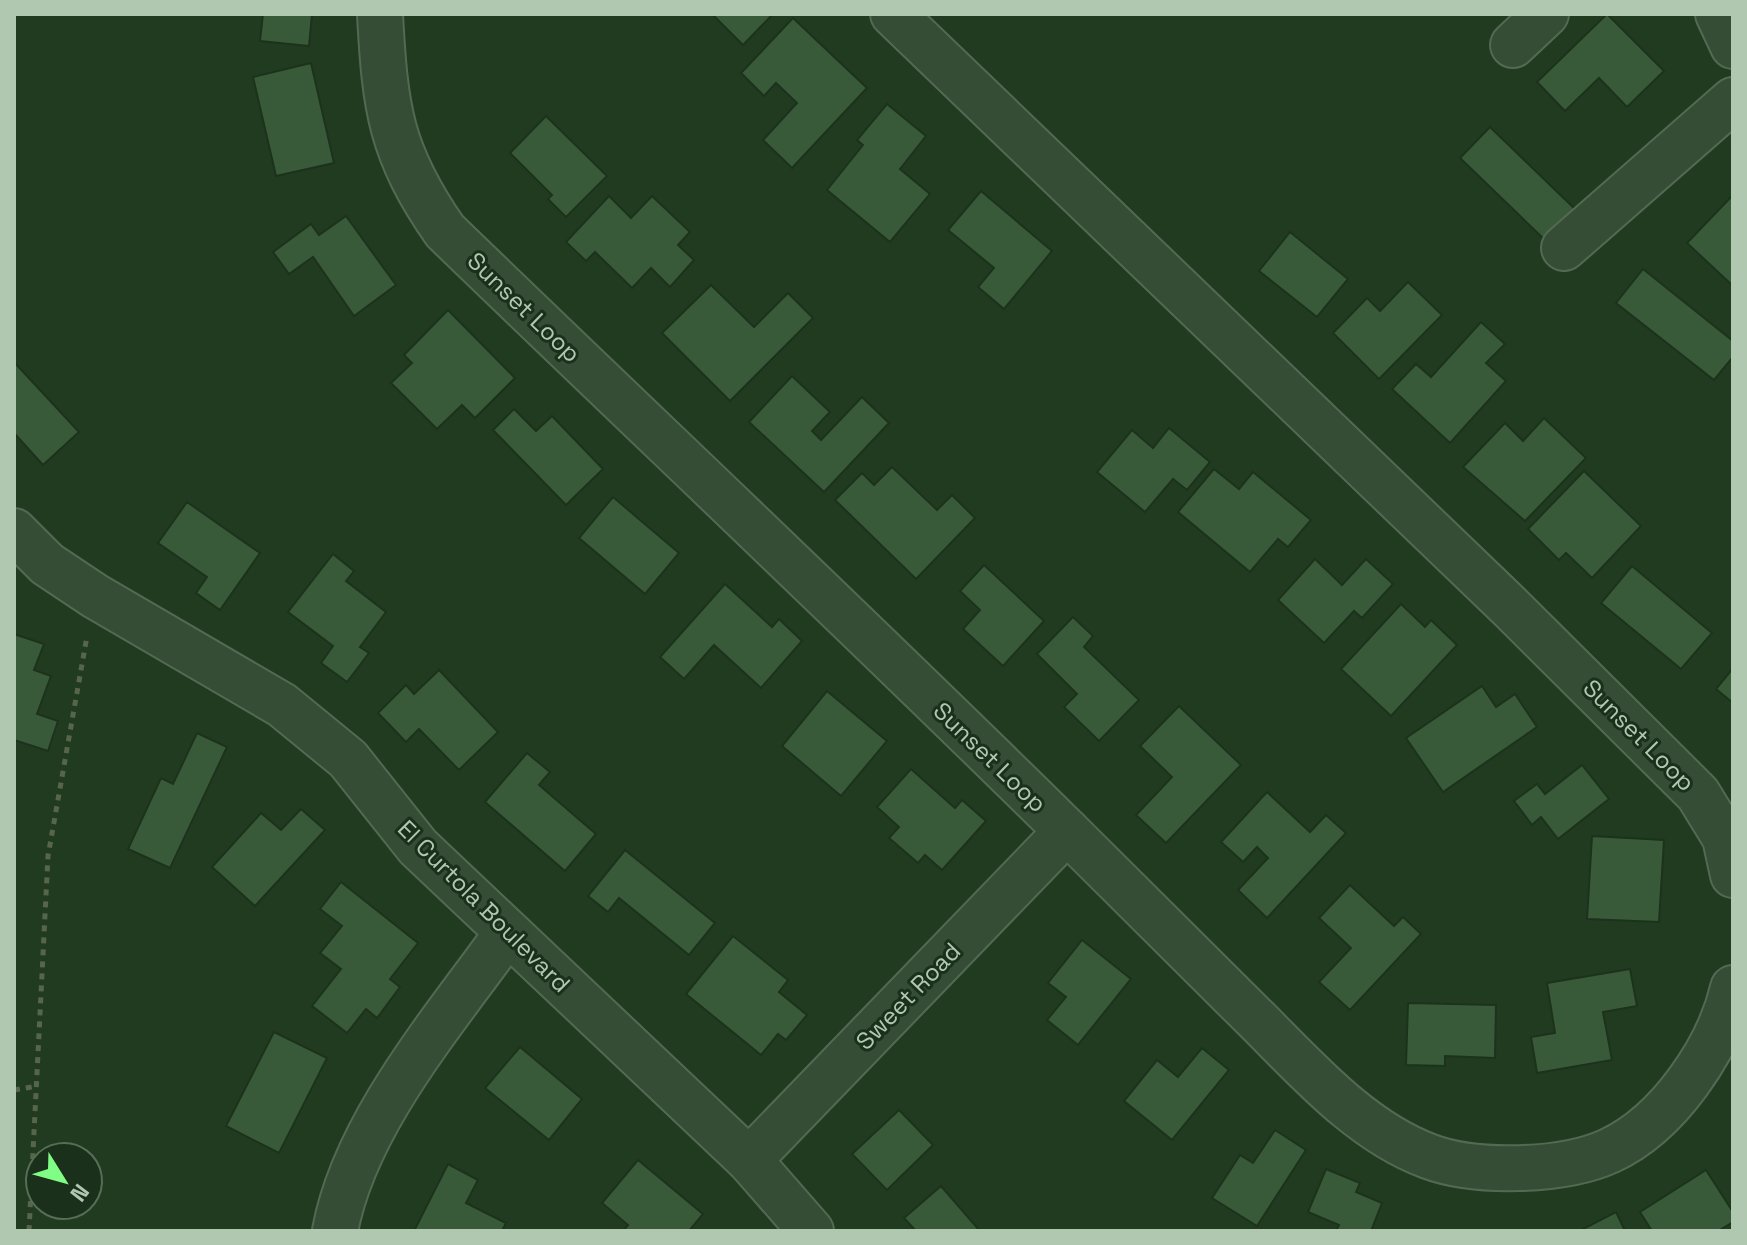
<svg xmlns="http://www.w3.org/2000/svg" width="1747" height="1245" font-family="'Space Grotesk',sans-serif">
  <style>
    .building { fill: #395a39; stroke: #1c321c; stroke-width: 2 }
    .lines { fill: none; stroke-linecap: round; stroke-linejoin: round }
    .minor-casing { stroke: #536953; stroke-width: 48 }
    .path { stroke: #57654b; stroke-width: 5; stroke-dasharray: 6 6; stroke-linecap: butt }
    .minor { stroke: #354c35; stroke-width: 44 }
    .labels { text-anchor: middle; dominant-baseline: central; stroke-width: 6; stroke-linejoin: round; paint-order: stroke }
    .street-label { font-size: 24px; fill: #b0c8b0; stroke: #1a301a }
  </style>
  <rect width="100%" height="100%" fill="#213b21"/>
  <g class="building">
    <path d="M263 14H312L309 46 260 41Z"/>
    <path d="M712 14H773L743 45Z"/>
    <path d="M1607 14 1664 71 1627 107 1599 78 1565 111 1537 82Z"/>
    <path d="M793 18 867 88 792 168 763 140 797 103 776 83 764 96 741 73Z"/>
    <path d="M311 63 334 163 276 176 253 77Z"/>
    <path d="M887 104 926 136 900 169 930 194 890 242 827 190 863 145 857 140Z"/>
    <path d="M546 116 607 176 566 217 548 199 552 195 510 153Z"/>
    <path d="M1490 127 1577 211 1547 242 1460 158Z"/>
    <path d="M981 191 1052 251 1004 309 978 287 994 268 948 230Z"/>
    <path d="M609 196 631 218 652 196 690 232 678 245 694 260 670 287 651 268 632 288 595 252 586 261 566 242Z"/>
    <path d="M1731 197 1733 199V286L1687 243Z"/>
    <path d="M346 216 396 285 354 316 313 257 289 274 273 252 311 224 319 235Z"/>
    <path d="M1290 232 1348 279 1317 317 1259 271Z"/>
    <path d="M1643 269 1733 341V357L1714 380 1616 303Z"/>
    <path d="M1408 282 1442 315 1379 379 1333 333 1367 298 1380 311Z"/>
    <path d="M711 285 754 327 788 293 813 318 730 401 662 333Z"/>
    <path d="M448 310 515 378 475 418 462 405 437 429 391 383 412 363 404 355Z"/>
    <path d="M1481 322 1505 344 1486 363 1506 381 1450 443 1392 389 1416 364 1431 377Z"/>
    <path d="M14 362 79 432 43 465 14 433Z"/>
    <path d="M792 376 830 412 812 431 821 440 862 397 889 423 824 492 749 422Z"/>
    <path d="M514 409 536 431 552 416 603 469 566 505 493 430Z"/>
    <path d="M1544 418 1586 458 1525 521 1463 467 1505 423 1523 441Z"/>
    <path d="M1169 428 1210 462 1187 490 1173 479 1145 512 1097 472 1132 430 1153 448Z"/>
    <path d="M892 467 937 510 952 495 975 518 916 579 835 500 862 473 874 485Z"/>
    <path d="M1214 469 1239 489 1253 472 1311 520 1288 547 1278 539 1250 572 1178 512Z"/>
    <path d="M1584 471 1641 526 1592 578 1566 553 1559 560 1528 529Z"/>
    <path d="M613 497 679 553 645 594 579 538Z"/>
    <path d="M187 502 260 553 220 610 196 593 207 577 158 543Z"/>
    <path d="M333 554 354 571 346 581 386 612 360 647 369 653 347 682 321 663 333 646 288 612Z"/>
    <path d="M1315 559 1342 585 1366 559 1393 584 1362 618 1354 611 1324 643 1278 600Z"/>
    <path d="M984 565 1044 621 1003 666 963 629 980 610 960 591Z"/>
    <path d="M1632 566 1712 633 1681 669 1601 603Z"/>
    <path d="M725 584 772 627 779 619 802 641 761 688 714 645 684 679 660 657Z"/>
    <path d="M1401 604 1425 627 1431 620 1457 645 1391 716 1341 669Z"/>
    <path d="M1073 617 1093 636 1084 647 1139 700 1099 741 1064 707 1077 694 1037 654Z"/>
    <path d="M14 634 44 644 34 670 51 676 37 714 58 721 48 751 14 740Z"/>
    <path d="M1733 668V703L1716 689Z"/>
    <path d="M439 670 498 732 459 770 419 729 406 742 378 713 406 685 414 694Z"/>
    <path d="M1482 686 1496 707 1515 694 1537 727 1443 792 1406 738Z"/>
    <path d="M827 691 887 741 841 796 782 746Z"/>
    <path d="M1179 706 1241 765 1166 843 1136 815 1172 777 1140 746Z"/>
    <path d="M197 733 227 747 170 868 128 849 161 778 173 784Z"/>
    <path d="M527 753 550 772 539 785 596 834 565 871 485 802Z"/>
    <path d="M1582 765 1609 799 1558 839 1541 817 1532 825 1514 801 1537 784 1545 794Z"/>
    <path d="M911 769 955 808 962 800 986 821 942 870 925 855 918 863 889 838 899 827 877 807Z"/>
    <path d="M1267 792 1310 832 1326 815 1346 833 1267 918 1238 890 1268 858 1257 847 1243 862 1221 842Z"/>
    <path d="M301 809 325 830 255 906 212 867 261 813 281 830Z"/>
    <path d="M1592 836 1664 840 1659 922 1587 919Z"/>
    <path d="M625 850 715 923 689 955 619 898 608 912 588 896Z"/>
    <path d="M341 882 418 943 390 979 400 987 377 1018 366 1009 347 1033 312 1006 341 969 320 953 342 926 320 909Z"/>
    <path d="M1350 885 1394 926 1403 917 1421 934 1350 1010 1319 982 1351 948 1319 918Z"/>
    <path d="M733 936 788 980 779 992 807 1015 786 1040 778 1034 761 1055 686 994Z"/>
    <path d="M1082 940 1131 979 1078 1045 1047 1020 1066 997 1048 983Z"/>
    <path d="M1630 969 1637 1006 1603 1012 1612 1060 1537 1073 1531 1037 1555 1033 1547 983Z"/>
    <path d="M1408 1003 1496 1005 1495 1058 1445 1056V1066L1406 1065Z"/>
    <path d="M274 1032 327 1058 279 1153 226 1126Z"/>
    <path d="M520 1047 582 1099 549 1140 485 1088Z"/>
    <path d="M1202 1048 1229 1070 1172 1140 1124 1101 1157 1060 1178 1077Z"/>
    <path d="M899 1110 933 1145 887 1190 852 1154Z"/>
    <path d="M1275 1130 1306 1150 1257 1226 1212 1198 1240 1155 1253 1163Z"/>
    <path d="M638 1160 703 1214 689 1231H623L628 1225 602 1203Z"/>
    <path d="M448 1164 478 1180 466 1203 506 1223 502 1231H414Z"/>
    <path d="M1326 1169 1360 1183 1356 1192 1382 1203 1371 1231H1336L1339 1225 1308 1212Z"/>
    <path d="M1706 1170 1733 1212V1222L1718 1231H1652L1640 1212Z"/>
    <path d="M941 1186 980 1231H916L904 1218Z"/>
    <path d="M1616 1212 1625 1231H1579Z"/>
  </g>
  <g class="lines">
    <defs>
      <g id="minor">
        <path d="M380 14C385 108 390 152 445 231 655 434 869 635 1077 841 1135 898 1193 956 1251 1014 1303 1065 1358 1130 1428 1156 1475 1174 1563 1172 1609 1151 1668 1124 1719 1049 1733 988"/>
        <path d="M893 14 1510 607 1698 794 1725 838 1733 875"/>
        <path d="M1718 14 1733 46"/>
        <path d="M1513 45 1546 14"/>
        <path d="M1564 248 1733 100"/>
        <path d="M14 531 47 564 95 596 282 705 348 759 418 847 749 1160 811 1231"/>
        <path d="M749 1160 1067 831"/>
        <path d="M335 1231C355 1123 445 1020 507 933"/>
      </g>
    </defs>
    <use href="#minor" class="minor-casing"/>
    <g class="path">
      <path d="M14 1090 37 1086"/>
      <path d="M29 1231 48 856 87 636"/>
    </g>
    <use href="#minor" class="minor"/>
  </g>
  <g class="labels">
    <g class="street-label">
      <text transform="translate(524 307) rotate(44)">Sunset Loop</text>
      <text transform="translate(1639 735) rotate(45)">Sunset Loop</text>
      <text transform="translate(990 757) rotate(44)">Sunset Loop</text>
      <text transform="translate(484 906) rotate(45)">El Curtola Boulevard</text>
      <text transform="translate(908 996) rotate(-46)">Sweet Road</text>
    </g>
  </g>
  <rect width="1747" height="1245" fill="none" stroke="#b0c8b0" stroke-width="32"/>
  <g transform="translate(64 1181) rotate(127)"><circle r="38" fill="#1a301a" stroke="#566d56" stroke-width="2"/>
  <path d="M0-6L14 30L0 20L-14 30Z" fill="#7ffd84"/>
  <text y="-12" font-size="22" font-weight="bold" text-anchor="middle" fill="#b0c8b0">N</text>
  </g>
</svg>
